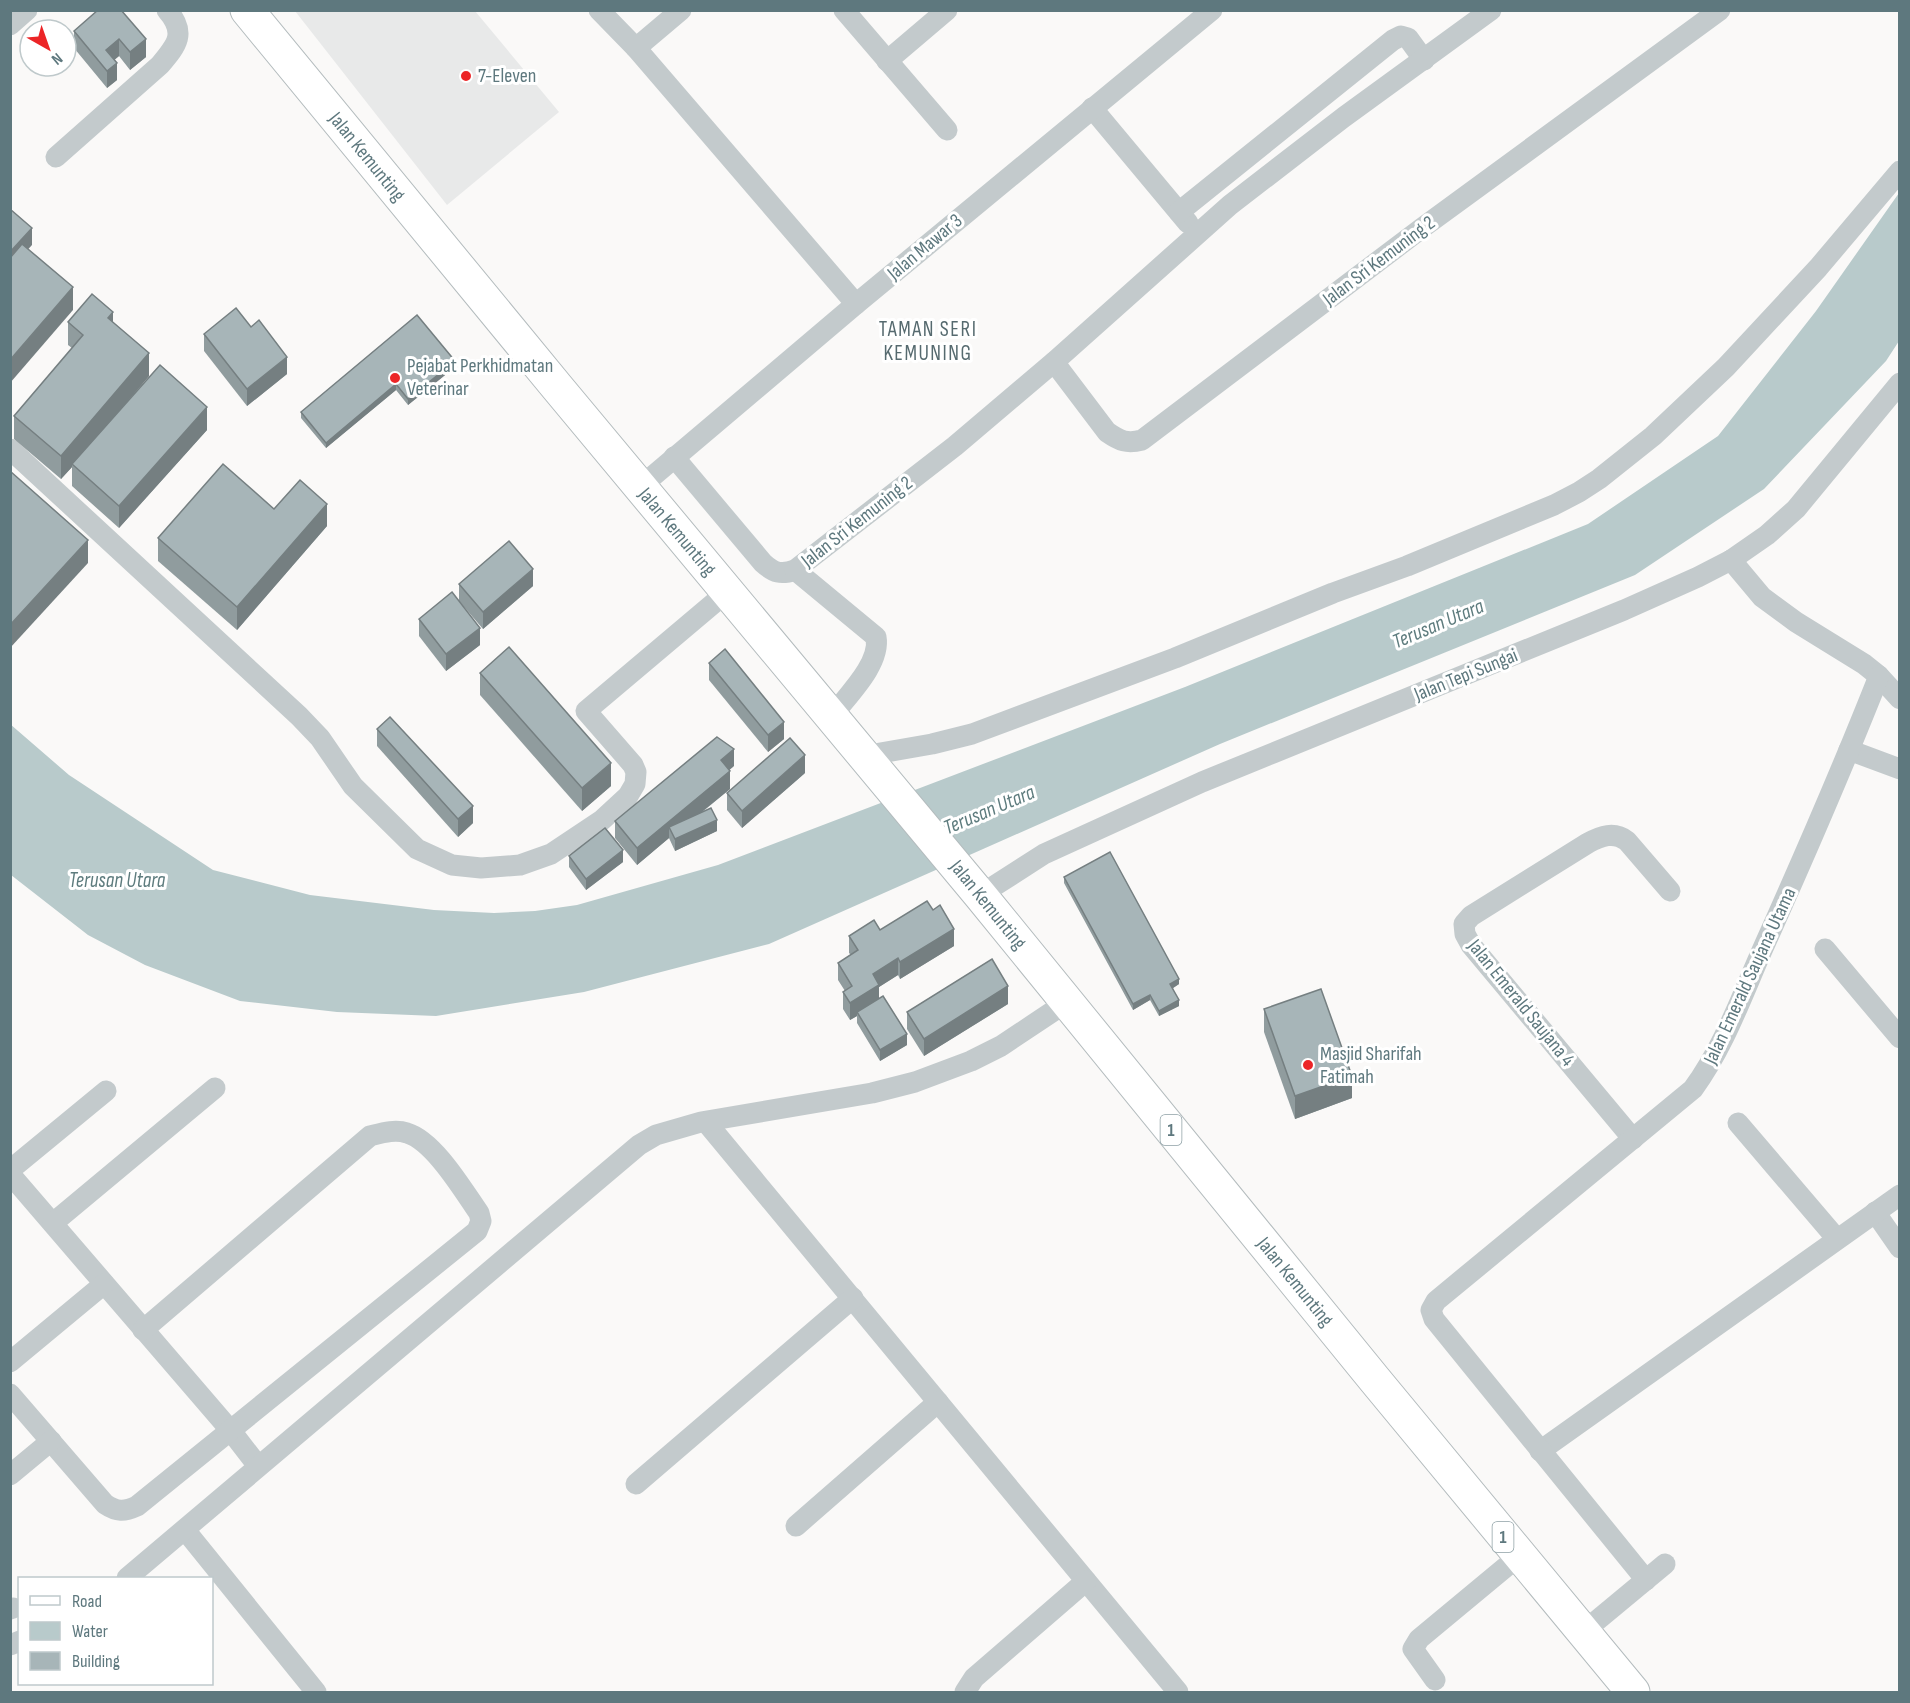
<svg xmlns="http://www.w3.org/2000/svg" width="1910" height="1703" font-family="'Sofia Sans Condensed',sans-serif">
  <style>
    .built { fill: #e8e9e9 }
    .water { fill: #b8cacb }
    .lines { fill: none; stroke-linecap: round; stroke-linejoin: round }
    .primary-casing { stroke: #b4bcbe; stroke-width: 35 }
    .minor { stroke: #c3cacc; stroke-width: 21 }
    .primary { stroke: #fff; stroke-width: 33 }
    .wall { fill: #909c9e }
    .shaded-wall { fill: #757f81 }
    .building { fill: #a7b5b8; stroke: #757f81; stroke-width: 1.5 }
    .poi-dot { fill: #ec2527; stroke: #fff; stroke-width: 2 }
    .labels { text-anchor: middle; dominant-baseline: central; stroke-width: 6; stroke-linejoin: round; paint-order: stroke }
    .shield { fill: #fff; stroke: #8ea0a5; stroke-width: 1.5 }
    .shield-label { font-size: 18px; font-weight: bold; fill: #5e787e }
    .poi-label { font-size: 20px; fill: #5e787e; stroke: #fff; text-anchor: start }
    .street-label { font-size: 20px; fill: #5e787e; stroke: #fff }
    .neighbourhood-label { font-size: 21px; letter-spacing: 1.5px; fill: #566a6f; stroke: #fff }
    .water-label { font-size: 21px; font-style: italic; fill: #5e7c7e; stroke: #fff }
  </style>
  <rect width="100%" height="100%" fill="#faf9f8"/>
  <path class="built" d="M295 11H475L559 112 447 205Z"/>
  <path class="water" d="M1899 193V341L1886 361 1764 489 1635 575 1220 744 769 944 584 992 436 1016 337 1012 240 1001 145 965 88 935 11 875 10 724 69 775 213 870 310 895 434 910 494 913 535 911 577 905 718 865 1185 687 1588 524 1718 436 1816 311Z"/>
  <g class="lines">
    <defs>
      <path id="primary" d="M247 10 557 387 980 895 1375 1380 1633 1692"/>
    </defs>
    <use href="#primary" class="primary-casing"/>
    <g class="minor">
      <path d="M599 10 636 48 856 304"/>
      <path d="M844 10 947 130"/>
      <path d="M10 25 27 10"/>
      <path d="M636 48 681 10"/>
      <path d="M887 61 947 10"/>
      <path d="M1092 108 1188 223"/>
      <path d="M56 157 160 65C177 45 187 33 167 10"/>
      <path d="M1179 212 1393 40 1401 36 1408 38 1424 60"/>
      <path d="M1054 362 1107 432C1120 441 1127 444 1142 440L1422 228 1720 10"/>
      <path d="M10 449 299 716 320 738 353 786 417 849 452 865 481 868 520 865 551 854 602 820 628 796 635 784 636 772 633 765 586 711 727 592"/>
      <path d="M674 457 763 563C774 573 781 575 795 570L955 446 1054 362 1230 205 1344 117 1491 10"/>
      <path d="M640 487 856 304 1212 10"/>
      <path d="M1731 560 1762 597 1796 622 1864 664 1879 676 1900 699"/>
      <path d="M795 570 876 637C881 664 847 696 831 717"/>
      <path d="M1849 750 1900 769"/>
      <path d="M863 756 932 744 972 734 1175 658 1333 593 1407 566 1554 505 1579 492 1599 479 1653 436 1726 367 1818 268 1900 171"/>
      <path d="M980 895 1044 854 1202 782 1624 610 1698 577 1731 560 1767 535 1796 509 1900 383"/>
      <path d="M1825 949 1900 1038"/>
      <path d="M706 1122 1178 1692"/>
      <path d="M1738 1123 1837 1239"/>
      <path d="M1633 1139 1471 945 1465 934 1464 924 1471 916 1588 843C1601 836 1614 831 1627 841L1670 891"/>
      <path d="M10 1170 106 1091"/>
      <path d="M10 1174 231 1431 258 1466"/>
      <path d="M1875 1212 1900 1248"/>
      <path d="M53 1223 215 1088"/>
      <path d="M10 1362 104 1284"/>
      <path d="M10 1394 105 1504C117 1512 124 1512 137 1506L477 1231 481 1221 479 1213C463 1190 434 1141 407 1133 395 1129 382 1133 370 1136L143 1330"/>
      <path d="M1540 1451 1900 1195"/>
      <path d="M10 1475 51 1441"/>
      <path d="M636 1484 853 1298"/>
      <path d="M796 1526 938 1402"/>
      <path d="M185 1530 316 1692"/>
      <path d="M127 1578 639 1145 656 1135 701 1122 872 1093 915 1082 971 1061 1001 1046 1067 1002"/>
      <path d="M1646 1580 1434 1319 1431 1310 1436 1301 1693 1089C1725 1045 1742 995 1764 946 1804 857 1843 767 1879 676"/>
      <path d="M10 1609 13 1608"/>
      <path d="M1583 1632 1665 1564"/>
      <path d="M10 1645 20 1641"/>
      <path d="M1435 1680 1413 1649 1419 1639 1519 1556"/>
      <path d="M965 1692 974 1678 1086 1581"/>
    </g>
    <use href="#primary" class="primary"/>
  </g>
  <g class="wall">
    <path d="M98 10 146 57 130 70 119 56 114 60 117 80 107 88 74 48V31Z"/>
    <path d="M68 322H113L149 376 127 402 207 430 119 528 72 486V467L61 479 14 439V416L72 348 68 345Z"/>
    <path d="M204 334 287 374 247 406 204 351Z"/>
    <path d="M455 367 408 405 396 390 326 448 301 418V412Z"/>
    <path d="M274 509 327 526 237 630 158 561V538Z"/>
    <path d="M459 584 533 586 483 629 459 601Z"/>
    <path d="M419 619 480 645 446 671 419 636Z"/>
    <path d="M709 663 784 739 768 752 709 680Z"/>
    <path d="M480 673 611 786 582 811 480 695Z"/>
    <path d="M377 729 473 823 458 837 377 746Z"/>
    <path d="M734 766 729 770 730 789 701 813 717 831 675 851 669 838 637 865 615 838V821Z"/>
    <path d="M805 773 742 828 727 810V793Z"/>
    <path d="M569 856 623 862 586 890 569 867Z"/>
    <path d="M1064 877 1179 984 1173 988 1179 1006 1159 1016 1150 1000 1133 1010 1064 883Z"/>
    <path d="M880 930 954 946 900 979 898 975 879 987V998L907 1045 880 1061 857 1023V1016L850 1020 843 1009V992L845 991 838 980V963L851 955 849 953V936Z"/>
    <path d="M1008 1004 924 1056 907 1029V1012Z"/>
    <path d="M1264 1009 1352 1098 1295 1119 1264 1032Z"/>
  </g>
  <g class="shaded-wall">
    <path d="M119 39V56L106 67V50Z"/>
    <path d="M146 39V57L130 70V52Z"/>
    <path d="M117 63V80L107 88V71Z"/>
    <path d="M32 228V245L10 269V252Z"/>
    <path d="M73 287V310L10 383V360Z"/>
    <path d="M113 312V334L108 318Z"/>
    <path d="M149 353V376L73 465 72 464V467L61 479V456Z"/>
    <path d="M287 357V374L247 406V389Z"/>
    <path d="M455 361V367L408 405V399Z"/>
    <path d="M396 384V390L326 448V443Z"/>
    <path d="M207 407V430L119 528V506Z"/>
    <path d="M327 504V526L237 630V607Z"/>
    <path d="M88 540V563L10 648V625Z"/>
    <path d="M533 569V586L483 629V612Z"/>
    <path d="M480 628V645L446 671V654Z"/>
    <path d="M784 722V739L768 752V735Z"/>
    <path d="M734 749V766L721 777V760Z"/>
    <path d="M805 755V773L742 828V811Z"/>
    <path d="M611 763V786L582 811V788Z"/>
    <path d="M730 771V789L673 835 669 827V838L637 865V848Z"/>
    <path d="M473 806V823L458 837V819Z"/>
    <path d="M717 820V831L675 851V839Z"/>
    <path d="M623 850V862L586 890V879Z"/>
    <path d="M954 929V946L900 979V962Z"/>
    <path d="M898 958V975L879 987V1002L857 1012V1016L850 1020V1003L873 974Z"/>
    <path d="M1179 979V984L1170 990V984Z"/>
    <path d="M1008 986V1004L924 1056V1039Z"/>
    <path d="M1150 995V1000L1133 1010V1004Z"/>
    <path d="M1179 1000V1006L1159 1016V1011Z"/>
    <path d="M907 1034V1045L880 1061V1050Z"/>
    <path d="M1352 1076V1098L1295 1119V1096Z"/>
  </g>
  <g class="building">
    <path d="M98 10H121L146 39 130 52 119 39 106 50 117 63 107 71 74 31Z"/>
    <path d="M10 209 32 228 10 252Z"/>
    <path d="M22 244 73 287 10 360V258Z"/>
    <path d="M92 294 113 312 108 318 149 353 61 456 14 416 83 335 68 322Z"/>
    <path d="M236 308 251 327 259 320 287 357 247 389 204 334Z"/>
    <path d="M417 315 455 361 408 399 396 384 326 443 301 412Z"/>
    <path d="M160 365 207 407 119 506 72 464Z"/>
    <path d="M223 464 274 509 300 480 327 504 237 607 158 538Z"/>
    <path d="M10 471 88 540 10 625Z"/>
    <path d="M509 541 533 569 483 612 459 584Z"/>
    <path d="M452 592 480 628 446 654 419 619Z"/>
    <path d="M509 647 611 763 582 788 480 673Z"/>
    <path d="M725 649 784 722 768 735 709 663Z"/>
    <path d="M390 717 473 806 458 819 377 729Z"/>
    <path d="M717 737 734 749 721 760 730 771 637 848 615 821Z"/>
    <path d="M790 738 805 755 742 811 727 793Z"/>
    <path d="M711 808 717 820 675 839 669 827Z"/>
    <path d="M605 828 623 850 586 879 569 856Z"/>
    <path d="M1110 852 1179 979 1170 984 1179 1000 1159 1011 1150 995 1133 1004 1064 877Z"/>
    <path d="M927 901 933 910 940 905 954 929 900 962 898 958 873 974 879 985 850 1003 843 992 852 986 838 963 858 950 849 936 874 920 880 930Z"/>
    <path d="M992 959 1008 986 924 1039 907 1012Z"/>
    <path d="M1321 989 1352 1076 1295 1096 1264 1009Z"/>
    <path d="M883 996 907 1034 880 1050 857 1012Z"/>
  </g>
  <g class="poi-dot">
    <circle cx="466" cy="76" r="6"/>
    <circle cx="395" cy="378" r="6"/>
    <circle cx="1308" cy="1065" r="6"/>
  </g>
  <g class="labels">
    <g class="shield">
      <rect x="1160.5" y="1115" width="21" height="30" rx="4.5"/>
      <rect x="1492.5" y="1522" width="21" height="30" rx="4.5"/>
    </g>
    <g class="shield-label">
      <text x="1171" y="1130">1</text>
      <text x="1503" y="1537">1</text>
    </g>
    <g class="poi-label">
      <text x="478" y="76">7-Eleven</text>
      <text x="407" y="366">Pejabat Perkhidmatan<tspan x="407" dy="23">Veterinar</tspan></text>
      <text x="1320" y="1054">Masjid Sharifah<tspan x="1320" dy="23">Fatimah</tspan></text>
    </g>
    <g class="street-label">
      <text transform="translate(367 157) rotate(51)">Jalan Kemunting</text>
      <text transform="translate(925 247) rotate(-40)">Jalan Mawar 3</text>
      <text transform="translate(1379 261) rotate(-37)">Jalan Sri Kemuning 2</text>
      <text transform="translate(857 522) rotate(-38)">Jalan Sri Kemuning 2</text>
      <text transform="translate(677 532) rotate(50)">Jalan Kemunting</text>
      <text transform="translate(1466 675) rotate(-22)">Jalan Tepi Sungai</text>
      <text transform="translate(988 905) rotate(51)">Jalan Kemunting</text>
      <text transform="translate(1750 976) rotate(-65)">Jalan Emerald Saujana Utama</text>
      <text transform="translate(1521 1003) rotate(51)">Jalan Emerald Saujana 4</text>
      <text transform="translate(1295 1282) rotate(51)">Jalan Kemunting</text>
    </g>
    <g class="neighbourhood-label">
      <text x="928" y="329">TAMAN SERI<tspan x="928" dy="24">KEMUNING</tspan></text>
    </g>
    <g class="water-label">
      <text transform="translate(1438 624) rotate(-23)">Terusan Utara</text>
      <text transform="translate(989 810) rotate(-23)">Terusan Utara</text>
      <text x="117" y="880">Terusan Utara</text>
    </g>
  </g>
  <rect width="1910" height="1703" fill="none" stroke="#5e787e" stroke-width="24"/>
  <rect x="18" y="1577" width="195" height="108" fill="#ffffff" stroke="#bfc9cb" stroke-width="1.5"/>
  <rect x="30" y="1596" width="30" height="9" fill="#ffffff" stroke="#bfc9cb" stroke-width="1.5"/>
  <text x="72" y="1607" font-size="18" fill="#5e787e">Road</text>
  <rect x="30" y="1622" width="30" height="18" fill="#b8cacb" stroke="#bfc9cb" stroke-width="1.5"/>
  <text x="72" y="1637" font-size="18" fill="#5e787e">Water</text>
  <rect x="30" y="1652" width="30" height="18" fill="#a7b5b8" stroke="#bfc9cb" stroke-width="1.5"/>
  <text x="72" y="1667" font-size="18" fill="#5e787e">Building</text>
  <g transform="translate(48 48) rotate(140)"><circle r="28" fill="#ffffff" stroke="#bfc9cb" stroke-width="1.5"/>
  <path d="M0-4.5L10 22L0 15L-10 22Z" fill="#ec2527"/>
  <text y="-9" font-size="16" font-weight="bold" text-anchor="middle" fill="#5e787e">N</text>
  </g>
</svg>
